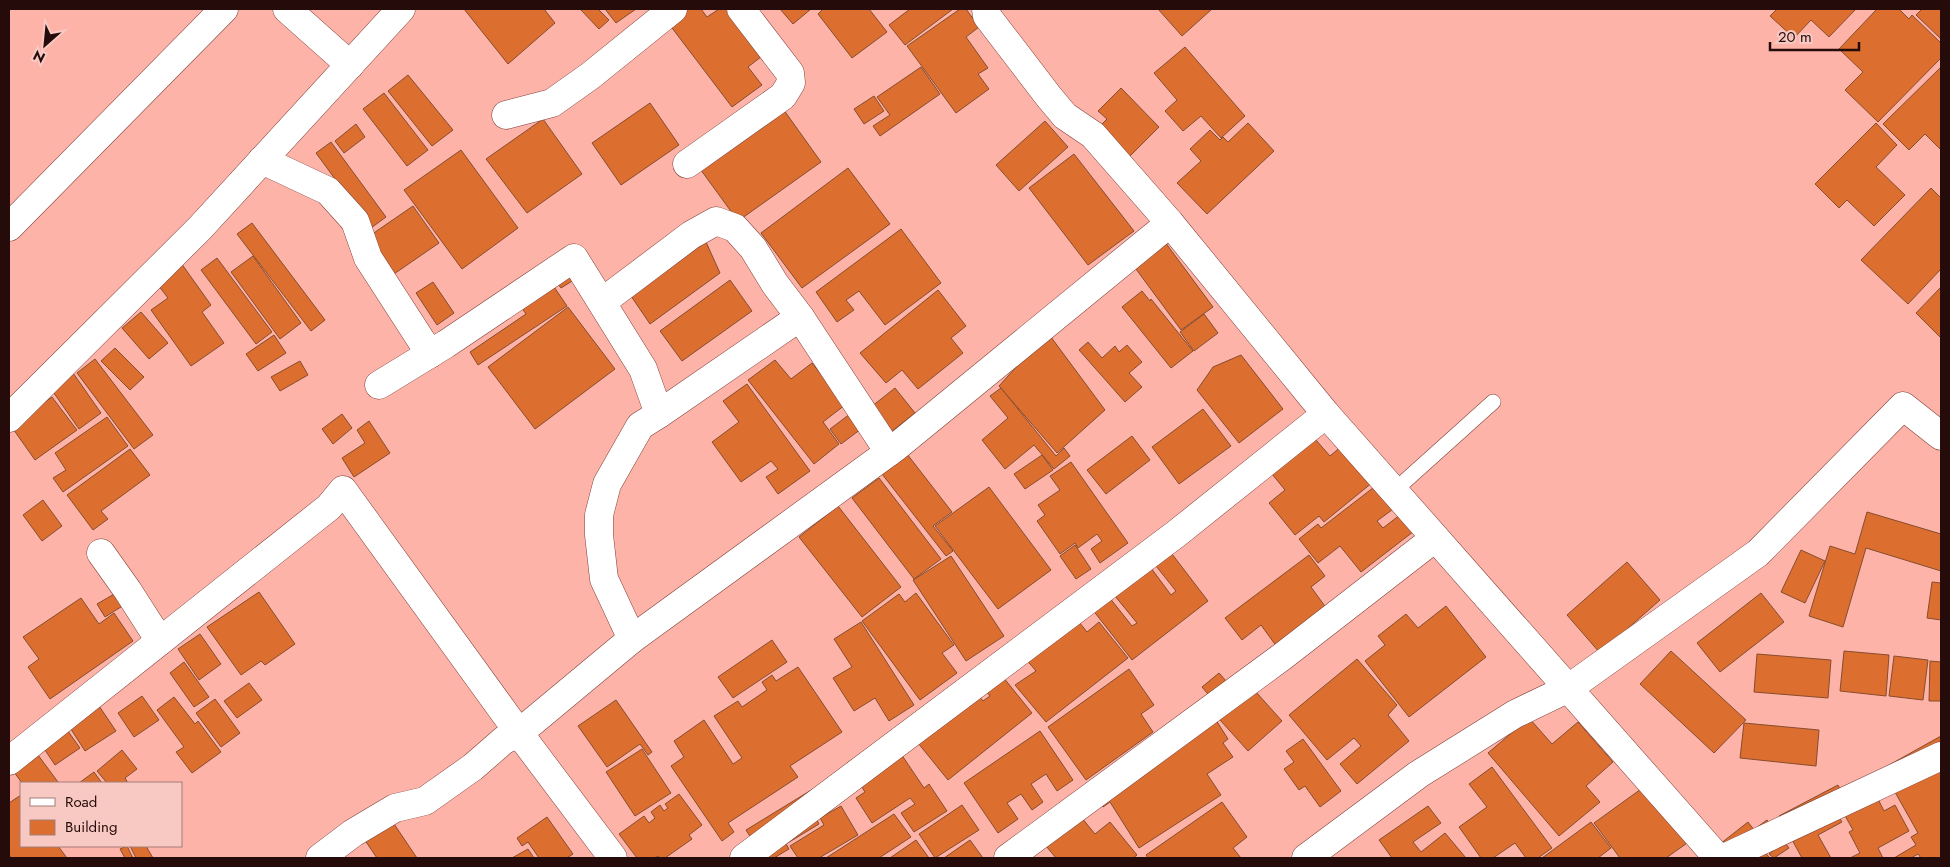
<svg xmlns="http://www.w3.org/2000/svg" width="1950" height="867" font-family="Jost,sans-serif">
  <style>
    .building { fill: #dc6f2f; stroke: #864c2e }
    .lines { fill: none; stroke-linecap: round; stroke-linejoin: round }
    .service-casing { stroke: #804039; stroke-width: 16 }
    .minor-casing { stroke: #804039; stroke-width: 29 }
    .service { stroke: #fff; stroke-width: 15 }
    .minor { stroke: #fff; stroke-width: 28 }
  </style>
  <rect width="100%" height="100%" fill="#feb3a9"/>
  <g class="building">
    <path d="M464 9H544L555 23 508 64Z"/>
    <path d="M583 9H598L609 20 599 29 581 10Z"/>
    <path d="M605 9H636L616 23Z"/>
    <path d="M681 9H701L707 17 719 9H733L766 53 748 67 762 85 732 107 666 20Z"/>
    <path d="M780 9H811L793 24Z"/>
    <path d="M823 9H869L887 32 852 58 818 14Z"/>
    <path d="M910 9H953L905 45 889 25Z"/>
    <path d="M960 9H966L979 27 966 37 988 68 978 74 989 89 956 113 907 46Z"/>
    <path d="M1158 9H1212L1182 36Z"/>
    <path d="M1777 9H1856L1829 37 1811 20 1794 38 1770 16Z"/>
    <path d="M1877 9H1899L1909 19 1912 15 1941 43V58L1878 122 1845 90 1863 72 1839 49Z"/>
    <path d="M1922 9H1941V39L1916 15Z"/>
    <path d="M1185 47 1245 116 1221 138 1201 116 1183 131 1165 111 1177 100 1154 73Z"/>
    <path d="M921 67 940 94 880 136 873 126 890 115 877 97Z"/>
    <path d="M1941 67V150L1925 134 1909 150 1883 124Z"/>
    <path d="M408 75 453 130 432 146 388 91Z"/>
    <path d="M1121 88 1159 127 1126 160 1096 130 1107 119 1098 111Z"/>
    <path d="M384 93 428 150 407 166 363 109Z"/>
    <path d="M874 96 884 111 864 124 854 109Z"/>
    <path d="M650 103 679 145 621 185 592 143Z"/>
    <path d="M781 106 821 162 738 221 698 166Z"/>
    <path d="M543 119 582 174 527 213 486 159Z"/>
    <path d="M1045 121 1068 147 1019 191 996 165Z"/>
    <path d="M1248 123 1274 151 1207 214 1177 183 1201 161 1190 149 1210 130 1220 140 1223 137 1228 142Z"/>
    <path d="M1876 123 1897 145 1876 167 1905 195 1874 226 1847 200 1839 208 1815 184Z"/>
    <path d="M356 124 365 137 344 153 335 141Z"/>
    <path d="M331 142 386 217 371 228 316 153Z"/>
    <path d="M461 150 518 228 462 269 404 190Z"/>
    <path d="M1074 154 1134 231 1088 265 1029 188Z"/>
    <path d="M848 168 890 224 802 288 761 233Z"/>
    <path d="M1931 188 1941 198V269L1908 304 1861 260Z"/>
    <path d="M413 206 439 243 391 276 365 239Z"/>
    <path d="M252 223 325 320 311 331 237 234Z"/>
    <path d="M901 229 941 283 885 325 859 291 846 300 854 310 837 322 816 292Z"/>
    <path d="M706 242 720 273 650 324 631 296Z"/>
    <path d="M1165 242 1213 307 1181 330 1133 265Z"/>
    <path d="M253 256 301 323 280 339 231 272Z"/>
    <path d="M217 258 272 332 256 344 201 270Z"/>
    <path d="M181 263 211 305 202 312 224 343 191 366 151 310 168 298 155 281Z"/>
    <path d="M544 272 567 306 478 365 470 352 526 314 512 294Z"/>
    <path d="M551 275 577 278 561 288Z"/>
    <path d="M730 280 752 311 682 361 660 331Z"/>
    <path d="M433 282 454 313 437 325 416 293Z"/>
    <path d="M1941 287V338L1916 313Z"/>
    <path d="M938 290 966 326 951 338 963 353 918 389 902 370 886 383 860 353Z"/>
    <path d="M1142 291 1150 301 1151 299 1193 351 1171 368 1122 307Z"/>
    <path d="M568 307 615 369 535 429 488 367Z"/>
    <path d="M141 312 168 343 149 359 122 328Z"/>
    <path d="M1204 314 1218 333 1194 351 1180 332Z"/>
    <path d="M1045 329 1105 410 1057 453 999 386 1027 355Z"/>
    <path d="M274 335 286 353 258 371 246 354Z"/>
    <path d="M1088 342 1102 358 1115 346 1119 352 1127 345 1142 362 1129 373 1142 387 1125 402 1079 350Z"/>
    <path d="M115 348 144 377 130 390 101 361Z"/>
    <path d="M1241 355 1283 409 1239 443 1197 390 1213 367Z"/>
    <path d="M95 359 153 435 134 449 77 373Z"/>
    <path d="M775 360 791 379 812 363 845 405 823 422 839 444 814 464 748 380Z"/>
    <path d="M300 361 308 375 280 391 271 377Z"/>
    <path d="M71 370 101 413 79 429 49 386Z"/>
    <path d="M747 384 810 471 778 494 766 477 778 469 771 461 741 482 712 442 739 422 723 401Z"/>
    <path d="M895 388 915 413 891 432 871 407Z"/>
    <path d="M1001 388 1056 456 1064 448 1070 456 1054 469 1034 445 1005 469 982 440 1008 418 990 396Z"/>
    <path d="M52 397 77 430 35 460 11 426Z"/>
    <path d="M1203 409 1231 446 1179 484 1152 447Z"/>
    <path d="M342 414 352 428 333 444 322 429Z"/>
    <path d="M850 414 861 429 841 444 830 429Z"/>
    <path d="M107 417 128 446 63 492 53 478 66 470 55 453Z"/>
    <path d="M369 421 390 453 354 477 342 458 365 443 357 430Z"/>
    <path d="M1132 436 1150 460 1106 494 1087 470Z"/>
    <path d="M1315 439 1330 456 1343 445 1373 482 1324 522 1319 516 1295 535 1269 503 1285 490 1272 474Z"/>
    <path d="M130 449 150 475 101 511 108 519 93 530 67 495Z"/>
    <path d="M907 454 952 512 933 526 953 551 946 556 882 474Z"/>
    <path d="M1042 455 1053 470 1025 489 1014 474Z"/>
    <path d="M1071 462 1128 543 1100 563 1091 549 1102 541 1097 534 1078 548 1075 543 1060 554 1037 521 1045 515 1038 505 1060 490 1050 476Z"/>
    <path d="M879 478 941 559 914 579 852 498Z"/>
    <path d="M1382 481 1400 504 1377 521 1383 528 1405 511 1418 528 1361 572 1340 546 1318 563 1299 539 1318 524 1321 528Z"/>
    <path d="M989 487 1051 570 998 609 935 526Z"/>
    <path d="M43 500 62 526 42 541 23 515Z"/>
    <path d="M838 506 901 587 862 617 799 537Z"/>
    <path d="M1867 512 1941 534V571L1866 548 1843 627 1809 616 1830 546 1855 554Z"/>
    <path d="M1075 545 1091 569 1076 579 1060 556Z"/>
    <path d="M1801 550 1825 561 1805 603 1781 592Z"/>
    <path d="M1172 554 1208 601 1132 660 1092 609 1109 597 1132 626 1137 623 1115 596 1151 568 1171 595 1176 591 1156 566Z"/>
    <path d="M1309 555 1325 576 1311 587 1327 609 1277 647 1261 625 1242 640 1225 618Z"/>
    <path d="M951 556 1004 636 966 661 913 580Z"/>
    <path d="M1627 562 1660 600 1600 653 1567 615Z"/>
    <path d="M1932 582 1941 583V620L1927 618Z"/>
    <path d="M259 592 295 644 265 665 261 661 241 675 207 627Z"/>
    <path d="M116 593 124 605 105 617 97 604Z"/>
    <path d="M916 593 954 645 942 653 957 673 920 700 862 621 899 594 905 602Z"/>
    <path d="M1761 593 1784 622 1720 672 1697 643Z"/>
    <path d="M81 598 99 624 114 613 133 641 50 699 28 667 39 659 23 637Z"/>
    <path d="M1446 606 1486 657 1409 717 1365 661 1385 645 1378 636 1406 614 1418 628Z"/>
    <path d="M1075 617 1087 632 1099 622 1128 658 1046 722 1015 685 1036 671 1024 657Z"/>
    <path d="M861 622 914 705 889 721 875 698 854 711 833 678 852 667 834 639Z"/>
    <path d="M200 634 221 664 199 680 178 649Z"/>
    <path d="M772 640 787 662 733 698 718 677Z"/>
    <path d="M1671 651 1746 720 1714 753 1640 684Z"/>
    <path d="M1844 651 1889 655 1886 696 1840 691Z"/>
    <path d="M1757 654 1831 660 1828 698 1754 692Z"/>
    <path d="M1894 656 1928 660 1923 700 1889 696Z"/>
    <path d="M1357 659 1397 705 1388 715 1409 741 1357 784 1340 764 1361 746 1354 738 1327 760 1289 715Z"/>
    <path d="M1930 661 1941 662V701H1929Z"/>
    <path d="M184 662 209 697 194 707 170 673Z"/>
    <path d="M798 667 842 732 790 766 798 777 728 823 734 832 722 841 671 766 684 757 674 741 704 720 733 764 742 758 714 716 738 701 742 707 767 690 762 682 772 675 776 681Z"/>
    <path d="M1129 669 1154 705 1141 714 1153 732 1086 780 1048 727Z"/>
    <path d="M1238 672 1282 721 1248 751 1212 711 1218 706 1202 687 1219 673 1227 682Z"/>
    <path d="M1003 677 1032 713 948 780 918 743 967 681 983 701 990 696 986 691Z"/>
    <path d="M249 683 262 700 237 718 224 701Z"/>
    <path d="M142 696 159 720 134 737 118 713Z"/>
    <path d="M174 697 195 724 198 721 221 752 192 773 176 752 184 747 157 710Z"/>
    <path d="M215 699 240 733 221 747 196 713Z"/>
    <path d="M616 700 652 752 648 755 640 744 607 767 578 726Z"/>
    <path d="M97 703 116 731 85 751 67 723Z"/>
    <path d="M1207 706 1228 739 1223 743 1233 757 1207 774 1221 795 1139 848 1110 802 1103 807 1092 790Z"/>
    <path d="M1529 718 1552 744 1578 722 1613 762 1586 786 1600 802 1559 836 1488 753Z"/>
    <path d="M1744 723 1819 730 1816 766 1740 758Z"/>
    <path d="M65 727 80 748 55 765 41 744Z"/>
    <path d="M1040 731 1073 780 1057 791 1046 774 1031 784 1043 802 1032 810 1021 794 1007 803 1018 819 998 833 964 783Z"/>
    <path d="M889 736 924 788 929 784 947 811 914 832 901 813 915 804 910 798 872 823 856 798 865 792 847 763Z"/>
    <path d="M1941 736V858H1921L1918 854 1911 858H1894L1916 845 1911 837 1918 833 1882 769Z"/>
    <path d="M1303 739 1341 791 1320 807 1305 786 1299 790 1284 769 1294 762 1286 751Z"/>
    <path d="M642 749 671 793 635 816 606 772Z"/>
    <path d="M122 750 137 769 125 778 128 783H107L97 771Z"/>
    <path d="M35 751 58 782 56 783H22L11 768Z"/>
    <path d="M1492 767 1552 848 1538 858H1526L1515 843 1493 858H1481L1459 827 1487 807 1469 784Z"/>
    <path d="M94 772 102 783H79Z"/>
    <path d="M826 781 815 816 819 824 786 844 789 849 774 858H764L746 830Z"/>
    <path d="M1648 784 1690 841 1666 858H1620L1594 823Z"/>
    <path d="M1838 785 1846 801 1878 799 1884 811 1895 805 1909 831 1878 848 1883 858H1850L1860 853 1849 832 1853 830 1839 805 1835 811 1842 822 1818 835 1831 858H1802L1779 816Z"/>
    <path d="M679 794 702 825 689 835 692 839 665 858H660L658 856 654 858H637L619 834 644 816 649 823 655 818 651 812 660 805 664 811 668 808 665 804Z"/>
    <path d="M21 795V846H58L67 858H11L9 854V803Z"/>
    <path d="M1222 802 1247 837 1233 848 1241 858H1148L1146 855Z"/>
    <path d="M962 805 979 830 935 858 919 834Z"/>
    <path d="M841 806 858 835 819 858H798L790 846 824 825 820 818Z"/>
    <path d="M1428 806 1441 823 1413 842 1421 852 1445 833 1466 858H1392L1379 840Z"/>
    <path d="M1077 812 1095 834 1110 822 1137 855 1133 858H1056L1041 840Z"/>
    <path d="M894 814 911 837 879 858H826Z"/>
    <path d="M388 815 417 858H377L360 833Z"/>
    <path d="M547 817 573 854 567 858H539L528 842 522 846 517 838Z"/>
    <path d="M1767 820 1789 848 1774 858 1769 854 1773 851 1756 828Z"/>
    <path d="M1591 822 1611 848 1598 858H1542Z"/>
    <path d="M1748 822 1764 843 1760 847 1770 858H1708L1706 855Z"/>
    <path d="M916 840 929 858H890Z"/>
    <path d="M970 840 983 858H944Z"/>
    <path d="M127 846 133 858H125L120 849Z"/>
    <path d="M130 846H146L153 858H136Z"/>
    <path d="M528 849 534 858H512Z"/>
  </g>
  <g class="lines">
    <defs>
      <path id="service" d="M1394 491 1493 402"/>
      <g id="minor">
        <path d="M287 9 350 65"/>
        <path d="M986 9 987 16 1049 97 1065 116 1093 135 1170 223 1326 414 1718 858"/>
        <path d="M506 115 552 103 590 76 673 9"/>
        <path d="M262 160 328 191 355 221 368 258 430 354"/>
        <path d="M687 164 783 96 791 83 790 73 741 9"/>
        <path d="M9 227 224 9"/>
        <path d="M602 302 691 235 716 221 735 228 753 248 775 284 800 317 889 452"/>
        <path d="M659 414 800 317"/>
        <path d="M9 418 200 228 401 9"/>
        <path d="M101 553 128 591 160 641"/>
        <path d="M632 639 896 447 1170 223"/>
        <path d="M9 761 329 507 343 490 519 733 632 639 604 579 599 535V515L607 484 640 426 659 414 643 369 574 258 446 344 379 385"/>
        <path d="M320 858 353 833 395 808 425 801 473 767 504 740 519 733 613 858"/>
        <path d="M744 858 1176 534 1326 414"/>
        <path d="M1008 858 1283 656 1435 538"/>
        <path d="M1306 858 1419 774 1515 714 1569 688 1758 553 1903 406 1941 436"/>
        <path d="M1724 858 1941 756"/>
      </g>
    </defs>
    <use href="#service" class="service-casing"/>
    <use href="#minor" class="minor-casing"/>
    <use href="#service" class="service"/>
    <use href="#minor" class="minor"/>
  </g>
  <rect width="1950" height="867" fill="none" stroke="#250b09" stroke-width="20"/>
  <rect x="20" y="782" width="162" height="65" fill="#f8c9c3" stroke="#a47d79"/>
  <rect x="30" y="798" width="25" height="8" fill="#ffffff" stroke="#a47d79"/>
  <text x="65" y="807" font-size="15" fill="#250b09">Road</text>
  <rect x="30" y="820" width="25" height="15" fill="#dc6f2f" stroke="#a47d79"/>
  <text x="65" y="832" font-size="15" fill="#250b09">Building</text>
  <g transform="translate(45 45) rotate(207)" stroke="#f8c9c3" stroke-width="4" paint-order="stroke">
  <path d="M0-4L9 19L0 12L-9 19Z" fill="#250b09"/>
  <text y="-8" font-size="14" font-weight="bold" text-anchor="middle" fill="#250b09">N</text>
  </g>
  <path d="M1770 42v8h89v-8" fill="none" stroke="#250b09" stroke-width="2.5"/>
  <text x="1778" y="42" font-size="15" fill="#250b09" stroke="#f8c9c3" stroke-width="4" paint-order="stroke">20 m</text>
</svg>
